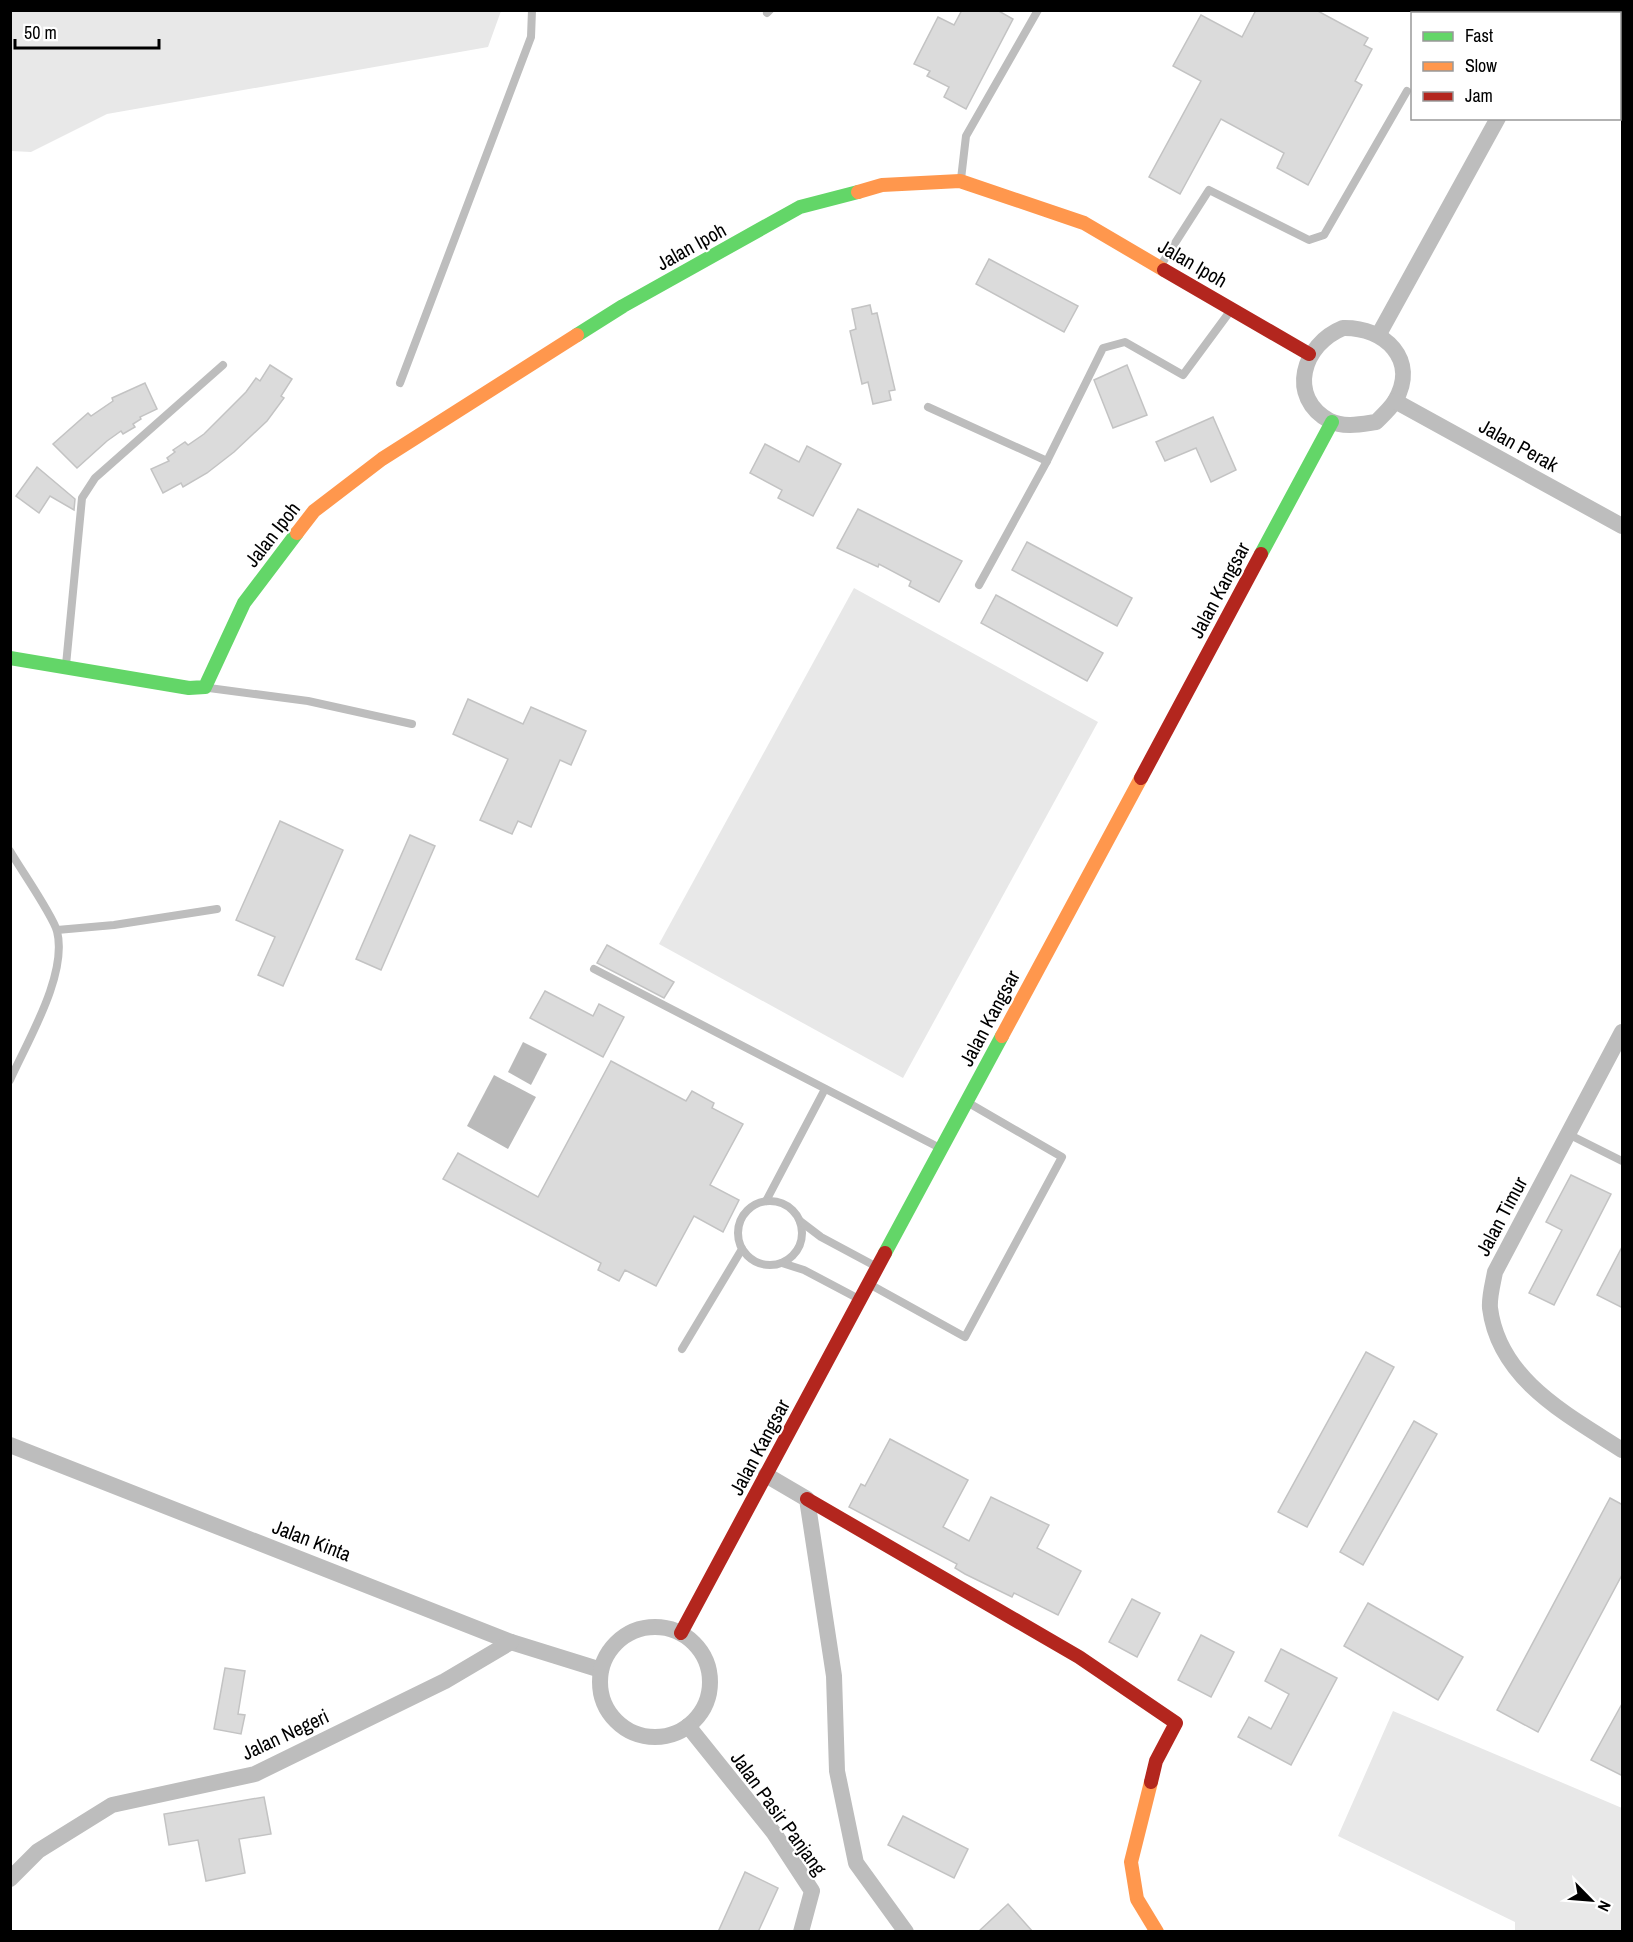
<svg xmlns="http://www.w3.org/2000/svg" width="1633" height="1942" font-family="'Archivo Narrow',sans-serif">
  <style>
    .green { fill: #e8e8e8 }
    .water { fill: #bababa }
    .building { fill: #dbdbdb; stroke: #c3c3c3; stroke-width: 1.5 }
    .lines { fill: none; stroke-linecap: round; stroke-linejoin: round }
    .lane { stroke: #bdbdbd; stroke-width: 8 }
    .street { stroke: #bdbdbd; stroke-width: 16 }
    .fast { stroke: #63d668; stroke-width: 14 }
    .slow { stroke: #ff974d; stroke-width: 14 }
    .jam { stroke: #b3261e; stroke-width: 14 }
    .labels { text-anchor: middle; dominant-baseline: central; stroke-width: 4.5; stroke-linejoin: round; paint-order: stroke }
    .street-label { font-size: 20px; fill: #000; stroke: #fff }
  </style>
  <rect width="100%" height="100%" fill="#fff"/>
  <g class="green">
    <path d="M11 10H501V11L488 47 107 114 31 152 11 151Z"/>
    <path d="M854 588 1098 722 903 1078 659 944Z"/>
    <path d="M1393 1711 1622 1808V1931H1515V1922L1338 1836Z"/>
  </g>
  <g class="water">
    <path d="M523 1042 547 1054 531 1085 508 1072Z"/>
    <path d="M494 1075 536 1097 508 1149 467 1126Z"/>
  </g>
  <g class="building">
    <path d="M962 10H997L1013 19 966 109 944 97 949 87 927 76 930 71 914 64 938 17 954 25Z"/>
    <path d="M1256 10H1316L1368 38 1364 45 1372 49 1355 81 1362 85 1308 185 1277 168 1284 153 1221 119 1180 194 1149 177 1201 81 1173 66 1201 15 1242 37Z"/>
    <path d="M989 259 1078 306 1064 332 976 284Z"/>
    <path d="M870 305 872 314 877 313 895 390 889 391 891 400 873 404 868 382 862 384 850 331 856 329 852 309Z"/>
    <path d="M270 365 292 379 281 396 284 398 267 421 234 452 207 473 183 487 181 483 163 493 151 469 169 461 167 458 175 452 173 450 185 442 188 445 204 434 246 392 256 378 260 381Z"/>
    <path d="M1127 365 1147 415 1113 428 1094 380Z"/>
    <path d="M145 383 157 409 140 417 141 419 133 424 135 427 123 434 121 431 107 441 77 468 53 444 88 413 91 416 113 401 112 398Z"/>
    <path d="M1213 417 1236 470 1211 482 1196 448 1165 461 1156 442Z"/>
    <path d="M765 444 799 462 807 446 841 464 813 516 778 498 782 490 750 473Z"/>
    <path d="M37 467 75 499 74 510 50 496 39 513 16 496Z"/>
    <path d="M858 509 962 561 939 602 909 586 911 581 879 564 878 567 837 548Z"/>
    <path d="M1027 542 1132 598 1117 626 1012 570Z"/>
    <path d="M996 595 1103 653 1087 681 981 623Z"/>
    <path d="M468 699 523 724 531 707 586 731 571 765 560 760 531 827 518 821 512 834 480 820 508 759 453 734Z"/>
    <path d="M280 821 343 850 283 986 258 975 275 937 236 920Z"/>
    <path d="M410 835 435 846 381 970 356 959Z"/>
    <path d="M607 945 674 982 664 998 597 963Z"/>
    <path d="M545 991 593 1016 599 1004 624 1017 603 1057 530 1018Z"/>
    <path d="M611 1061 686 1101 692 1091 714 1103 712 1108 743 1124 710 1185 739 1200 723 1232 694 1216 656 1286 625 1270 619 1281 598 1270 601 1263 443 1179 458 1153 538 1197Z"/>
    <path d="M1571 1175 1611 1194 1554 1305 1529 1293 1562 1230 1546 1222Z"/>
    <path d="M1623 1245V1308L1597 1295Z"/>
    <path d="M1366 1352 1394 1367 1307 1527 1278 1512Z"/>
    <path d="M1414 1421 1437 1434 1363 1565 1340 1552Z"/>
    <path d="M890 1439 968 1480 943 1527 969 1541 991 1497 1049 1525 1037 1548 1081 1571 1058 1615 1014 1593 1012 1597 965 1574 955 1568 957 1564 849 1507 861 1484 865 1486Z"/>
    <path d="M1610 1498 1623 1505V1573L1538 1732 1497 1710Z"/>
    <path d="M1132 1599 1160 1613 1137 1657 1109 1642Z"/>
    <path d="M1368 1603 1463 1657 1438 1700 1344 1646Z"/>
    <path d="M1201 1635 1234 1652 1211 1697 1178 1680Z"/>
    <path d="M1281 1649 1337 1678 1291 1765 1238 1737 1249 1717 1271 1729 1289 1694 1265 1681Z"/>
    <path d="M225 1668 245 1671 238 1714 245 1715 241 1734 214 1729Z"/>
    <path d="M1623 1702V1776L1591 1760Z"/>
    <path d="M264 1797 271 1834 239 1839 245 1873 206 1881 198 1840 169 1845 164 1814Z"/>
    <path d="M903 1816 968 1849 954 1878 888 1845Z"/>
    <path d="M745 1872 778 1888 758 1932H718Z"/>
    <path d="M1008 1904 1033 1932H978Z"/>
  </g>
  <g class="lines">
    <g class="lane">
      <path d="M767 13 770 10"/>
      <path d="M961 179 966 136 1038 10"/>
      <path d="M1161 265 1209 190 1309 240 1324 235 1407 91"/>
      <path d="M400 383 531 37 532 10"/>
      <path d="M928 407 1047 461"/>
      <path d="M979 585 1047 461 1103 348 1125 342 1183 375 1231 310"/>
      <path d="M66 665 82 498 95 478 223 365"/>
      <path d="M209 688 308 701 412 724"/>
      <path d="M10 851C21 870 52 914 57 931 68 974 28 1040 10 1080"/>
      <path d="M57 930 114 925 217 909"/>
      <path d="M594 969 938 1147"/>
      <path d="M1568 1134 1622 1161"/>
      <path d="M766 1201 825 1089"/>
      <circle cx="770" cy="1233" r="32"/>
      <path d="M800 1221 821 1237 877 1267"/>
      <path d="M782 1263 804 1270 857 1298"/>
      <path d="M871 1285 965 1337 1062 1157 967 1102"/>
      <path d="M682 1349 742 1249"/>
    </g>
    <g class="street">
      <path d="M1556 14 1558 10"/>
      <path d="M1343 328C1385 327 1419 360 1395 401 1390 409 1382 416 1376 422 1362 424 1344 428 1330 421 1286 397 1303 344 1343 328Z"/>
      <path d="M1379 334 1498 118"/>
      <path d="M1395 401 1622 526"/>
      <path d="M1622 1032 1495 1272C1493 1283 1489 1297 1490 1308 1499 1380 1568 1415 1622 1450"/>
      <path d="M10 1445 511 1642 601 1670"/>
      <path d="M766 1475 807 1499 834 1676 837 1771 856 1863 906 1932"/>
      <circle cx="655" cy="1682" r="55"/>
      <path d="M688 1726 774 1833 812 1891 801 1932"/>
      <path d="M10 1879 38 1851 112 1805 255 1774 445 1681 511 1642"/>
    </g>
    <g class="fast">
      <path d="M577 335 623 306 800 207 858 192"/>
      <path d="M1261 554 1332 422"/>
      <path d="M10 658 189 688 205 687 244 603 297 533"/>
      <path d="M885 1253 1002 1036"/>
    </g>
    <g class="slow">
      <path d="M858 192 882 185 960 181 1084 223 1164 270"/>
      <path d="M297 533 314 511 382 459 577 335"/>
      <path d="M1002 1036 1141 778"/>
      <path d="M1151 1782 1131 1862 1137 1899 1157 1932"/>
    </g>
    <g class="jam">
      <path d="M1164 270 1309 354"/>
      <path d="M1141 778 1261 554"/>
      <path d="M807 1499 1079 1657 1176 1723 1156 1761 1151 1782"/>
      <path d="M681 1633 885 1253"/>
    </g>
  </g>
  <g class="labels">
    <g class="street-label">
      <text transform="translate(691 246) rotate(-29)">Jalan Ipoh</text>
      <text transform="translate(1193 263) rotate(30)">Jalan Ipoh</text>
      <text transform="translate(1519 445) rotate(29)">Jalan Perak</text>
      <text transform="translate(272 534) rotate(-52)">Jalan Ipoh</text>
      <text transform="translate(1219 590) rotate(-62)">Jalan Kangsar</text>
      <text transform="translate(989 1018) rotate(-62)">Jalan Kangsar</text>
      <text transform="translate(1501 1216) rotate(-62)">Jalan Timur</text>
      <text transform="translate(759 1447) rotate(-62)">Jalan Kangsar</text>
      <text transform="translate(312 1540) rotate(21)">Jalan Kinta</text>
      <text transform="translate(285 1734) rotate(-25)">Jalan Negeri</text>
      <text transform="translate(779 1813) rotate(54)">Jalan Pasir Panjang</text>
    </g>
  </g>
  <rect width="1633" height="1942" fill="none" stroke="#000000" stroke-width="24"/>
  <rect x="1411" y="12" width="210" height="108" fill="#ffffff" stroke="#999999" stroke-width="1.5"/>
  <rect x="1423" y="32" width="30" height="9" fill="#63d668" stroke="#999999" stroke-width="1.5"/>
  <text x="1465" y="42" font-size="18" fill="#000000">Fast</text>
  <rect x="1423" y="62" width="30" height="9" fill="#ff974d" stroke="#999999" stroke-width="1.5"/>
  <text x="1465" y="72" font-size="18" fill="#000000">Slow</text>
  <rect x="1423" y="92" width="30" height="9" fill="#b3261e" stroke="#999999" stroke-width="1.5"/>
  <text x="1465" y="102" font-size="18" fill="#000000">Jam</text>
  <g transform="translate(1591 1900) rotate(115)" stroke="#ffffff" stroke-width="4.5" paint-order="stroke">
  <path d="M0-4.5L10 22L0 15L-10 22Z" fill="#000000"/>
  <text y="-9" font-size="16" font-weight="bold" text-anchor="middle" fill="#000000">N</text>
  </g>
  <path d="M15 39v9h144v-9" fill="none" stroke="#000000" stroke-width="3"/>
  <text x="24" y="39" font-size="18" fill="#000000" stroke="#ffffff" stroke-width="4.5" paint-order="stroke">50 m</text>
</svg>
